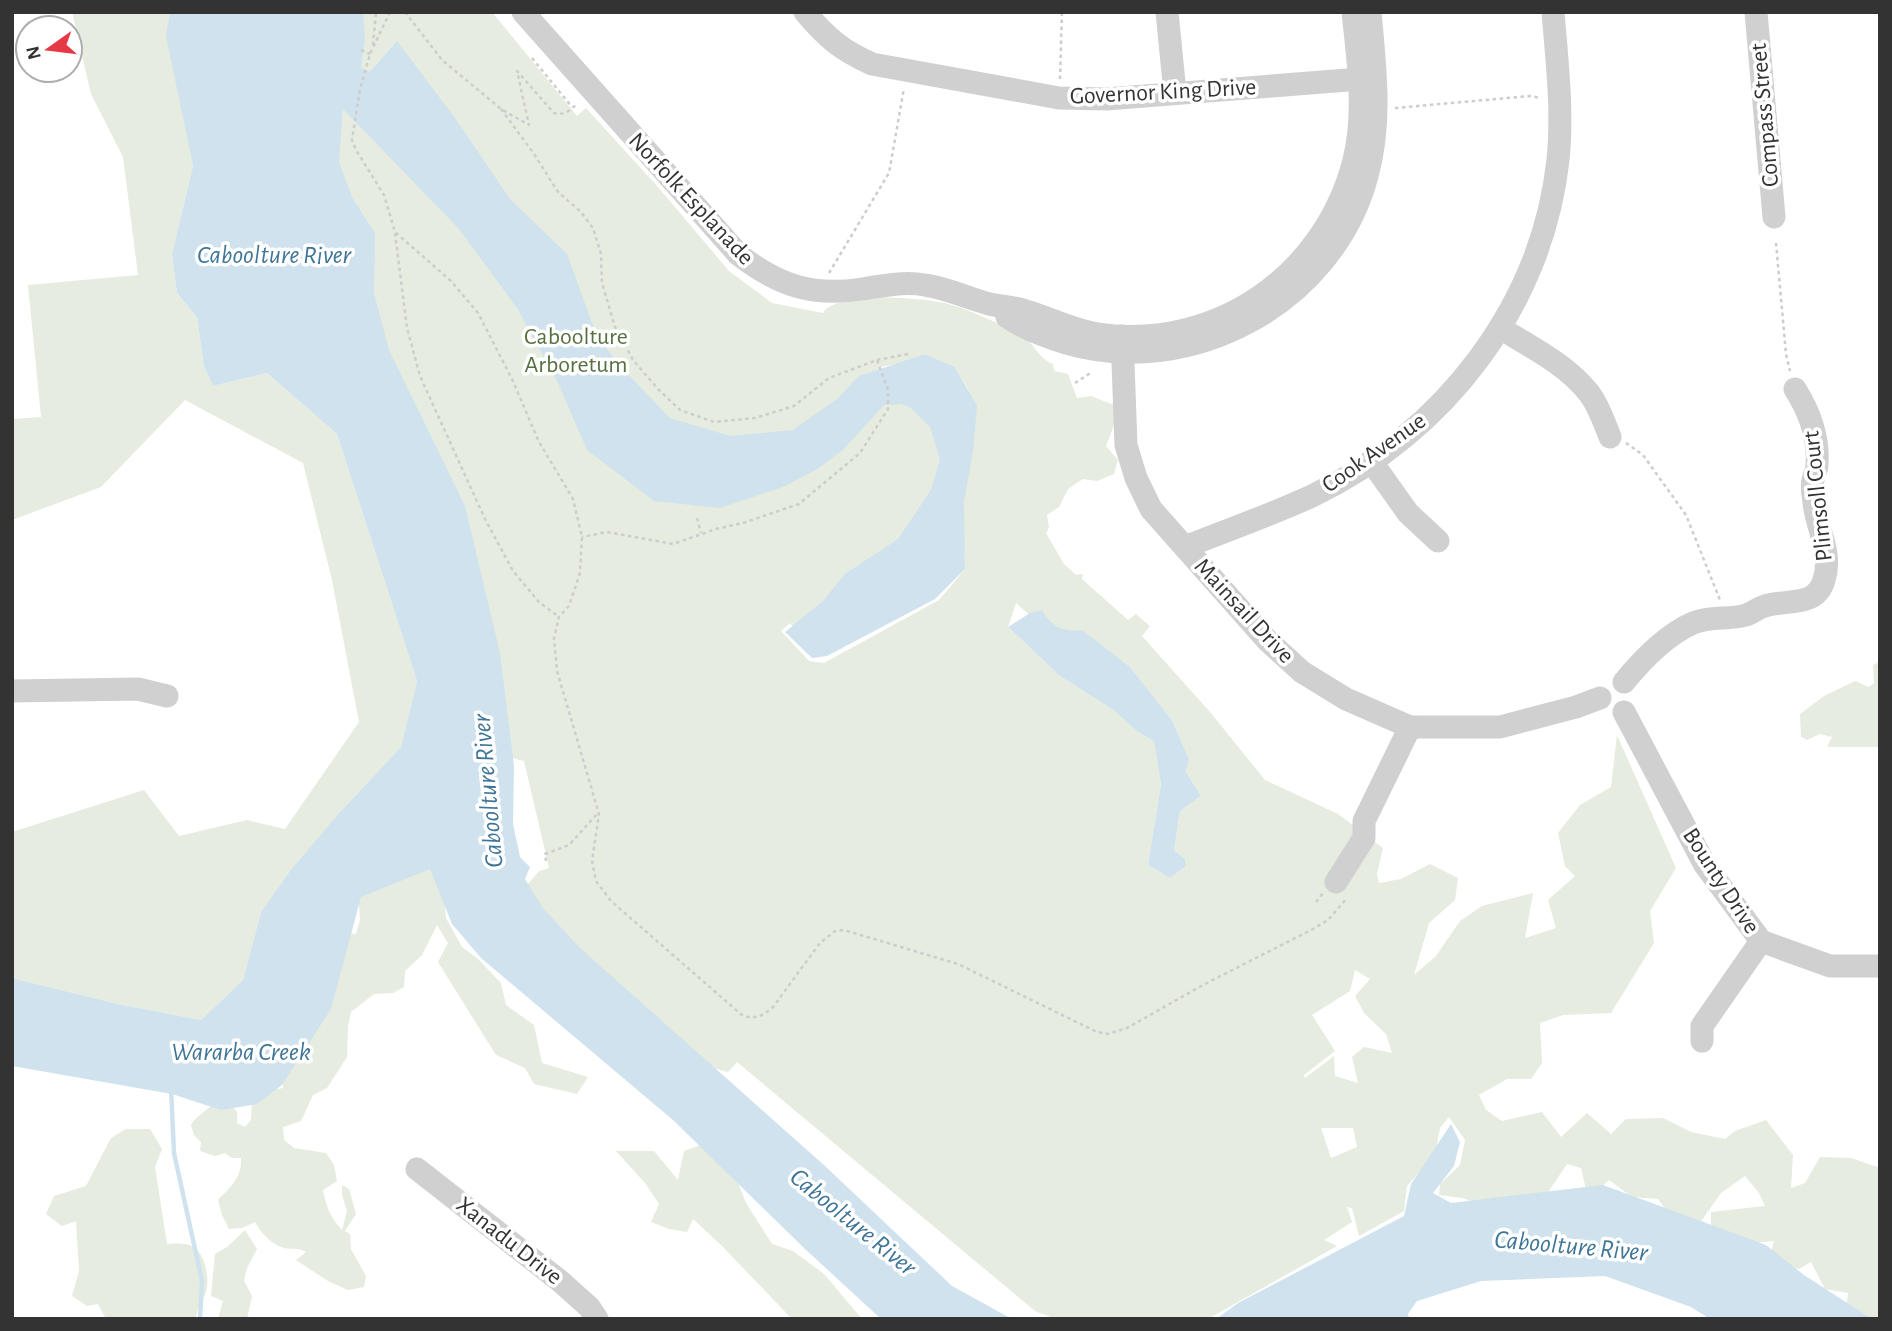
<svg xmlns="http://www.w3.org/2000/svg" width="1892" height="1331" font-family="'Alegreya Sans',sans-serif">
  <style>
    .green { fill: #e6ecdf; fill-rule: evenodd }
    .water { fill: #cfe2ee }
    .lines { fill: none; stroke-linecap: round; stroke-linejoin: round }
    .stream { stroke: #cfe2ee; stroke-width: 4.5 }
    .path { stroke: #cdcdcd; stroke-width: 2.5; stroke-dasharray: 3.5 3.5; stroke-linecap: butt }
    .minor { stroke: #d0d0d0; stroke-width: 23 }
    .labels { text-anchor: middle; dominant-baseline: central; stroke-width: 7; stroke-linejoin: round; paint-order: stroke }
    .street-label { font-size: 24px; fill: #333; stroke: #fff }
    .park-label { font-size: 24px; fill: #56703f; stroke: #fff }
    .water-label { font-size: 26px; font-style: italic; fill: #3f7597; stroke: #fff }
  </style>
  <rect width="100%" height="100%" fill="#fff"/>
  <g class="green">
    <path d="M72 12H170L167 36 193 166 172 254 177 293 197 317 204 367 213 386 267 373 337 434 417 681 401 747 339 813 261 912 243 980 201 1020 118 1004 12 978V832L144 790 179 836 247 820 285 829 359 722 332 580 303 463 185 400 101 487 12 520V419L41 417 28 285 138 275 123 157 91 94Z"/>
    <path d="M347 12H492L577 116 586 108 658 187 729 271 772 303 823 313C837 290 924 298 948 304 963 307 1008 327 1022 336 1035 343 1035 356 1053 364L1054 371 1068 374 1077 398 1091 396 1114 405V425L1106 446 1118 460 1114 474 1097 481 1083 479 1068 489 1059 507 1047 515 1049 527 1046 533 1064 564 1076 575 1083 574 1082 579 1128 620 1136 614 1150 626 1142 636 1210 712 1265 780 1338 814 1383 848 1377 874 1379 883 1401 879 1430 864 1458 878 1455 900 1429 923 1414 975 1436 956 1460 921 1482 906 1533 893 1525 938 1556 928 1548 900 1575 876 1565 866 1558 833 1580 805 1611 787 1617 735 1676 868 1650 911 1654 943 1611 1013 1563 1015 1540 1023 1542 1063 1531 1079H1507L1479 1095 1486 1110 1502 1121 1542 1112 1561 1137 1587 1113 1611 1134 1626 1119 1663 1118 1691 1132 1725 1139 1735 1131 1766 1120 1793 1155 1791 1188 1805 1183 1820 1157 1851 1158 1880 1168V1319L1846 1313 1848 1293 1825 1289 1811 1262 1799 1269 1768 1263 1774 1241C1744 1244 1735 1244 1711 1227V1212L1765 1206 1759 1193 1745 1176 1721 1193 1700 1223 1672 1218 1658 1199 1632 1197 1609 1180 1588 1198 1581 1168 1567 1164 1543 1200 1490 1209 1463 1198 1439 1195 1440 1184 1460 1165 1465 1140 1449 1117 1440 1128 1435 1154 1407 1186 1404 1211 1359 1236 1352 1208 1347 1207 1352 1222 1324 1240 1337 1246 1208 1319H1056L1035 1311 737 1062 728 1072 705 1066 551 933 523 890 539 871 549 868 524 761C507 759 499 747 491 734L500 711 493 661 480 648 475 624 479 602 466 589 472 565 463 544 462 523 443 507 449 491 434 486 420 463 427 442 419 428 405 433 387 420 401 398 399 385 381 373 377 351 379 329 362 319 356 284 371 227 355 202 348 195 324 154 327 131 342 122 343 108 362 24ZM925 354 955 367 969 391 970 431 963 458 950 470 956 482 957 504 945 518 947 532 958 538V546L965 550V569L939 600 824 663 809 661 781 631 790 623 794 629 825 607 848 579 907 537 924 516 942 482 948 454 943 422 926 401 901 391 888 399 885 378 880 367 903 363ZM1016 603 1035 620H1042L1053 631 1061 628 1070 632 1078 631 1076 636 1081 643 1092 647 1098 643 1130 667 1172 720 1189 759 1186 772 1201 796 1180 811 1174 850 1185 859 1186 866 1170 878 1148 865 1161 784 1154 740 1134 729 1115 711 1060 676 1008 627ZM1355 970 1370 979 1355 996 1364 1013 1386 1034 1392 1053 1364 1047 1352 1057 1358 1083 1335 1076 1334 1056 1305 1078 1304 1075 1335 1051 1312 1015 1350 991ZM1321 1128H1353L1357 1147 1331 1158Z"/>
    <path d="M1880 662V747H1827L1832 737 1820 734 1807 740 1801 737 1800 714 1824 696 1855 681 1869 687 1874 683 1873 665Z"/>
    <path d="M434 858 443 887 446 918 462 947 477 958 501 983 506 1005 534 1025 542 1063 588 1077 577 1094 534 1084 525 1068 496 1055 438 962 448 943 437 925 422 955 405 971 404 987 393 993 374 994 351 1012 348 1026 347 1057 327 1088 313 1095 301 1121 283 1127 284 1140 294 1148 326 1153 334 1165 337 1181 323 1190C326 1206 330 1217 342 1230L347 1211 342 1195V1185L349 1189 356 1214 345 1231 350 1234 351 1249 366 1276 364 1287 348 1290 328 1281 296 1260 306 1252C297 1247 292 1250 284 1248 271 1244 261 1233 255 1222L242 1228 229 1229 222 1215 218 1200C231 1186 242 1178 241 1158H232L225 1153 215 1156 200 1151 201 1142 194 1135 191 1125C197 1114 207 1112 214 1102L230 1103 237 1112V1123L245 1127 251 1120 252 1100 268 1091 283 1088V1068L342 932 356 934 360 920 358 891Z"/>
    <path d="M126 1129H150L162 1149 155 1167 167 1244C172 1244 178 1243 184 1244 203 1245 209 1271 207 1288 205 1299 196 1307 196 1319H106L98 1304 87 1306 72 1296 79 1271 76 1221 62 1226 46 1214 54 1196 86 1186 111 1138Z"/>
    <path d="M704 1144 732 1168 746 1203 772 1244 793 1251 824 1274 862 1319H792L722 1246 693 1219 687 1232 669 1229 651 1222 659 1204 645 1183 616 1151H654L678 1180 684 1151Z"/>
    <path d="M245 1230 257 1249 247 1268 244 1281 252 1296 247 1319H218L223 1301 211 1296 215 1254 227 1247Z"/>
  </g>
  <g class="water">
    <path d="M170 12H363L365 38 361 68 370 72 397 41 455 118 510 199 567 254 597 337 625 371 670 418 730 436 793 430 837 399 859 376 925 354 955 367 977 406 973 451 964 502 965 569 935 599 827 656 812 658 785 632 823 601 845 574 898 539 931 490 940 459 930 427 911 408 901 404 884 405 843 450 816 470 783 487 720 508 654 501 587 450 558 383 517 308 459 229 343 109 339 162 352 197 375 233 374 293 389 350 465 506 500 653 514 766 513 824 520 857 530 867 525 879 543 908 579 947 825 1166 952 1286 1012 1319H881L804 1248 673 1120 481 958 452 924 430 869 361 897 331 1009 282 1085 257 1104 221 1110 172 1094 12 1066V978L118 1004 201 1020 243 980 261 912 291 870 339 813 401 747 417 681 337 434 267 373 213 386 204 367 197 317 177 293 172 254 193 166 166 36Z"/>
    <path d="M1042 610C1050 626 1064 633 1082 630L1130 667 1172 720 1189 759 1186 772 1201 796 1180 811 1174 850 1185 859 1186 866 1170 878 1148 865 1161 784 1154 741 1134 729 1115 711 1060 676 1008 627 1030 613Z"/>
    <path d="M1451 1124 1460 1142 1454 1166 1433 1193 1451 1203 1603 1185 1766 1245 1804 1275 1872 1319H1710L1691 1307 1605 1276 1481 1281 1417 1301 1408 1314 1409 1319H1216L1238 1303 1404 1216 1411 1184Z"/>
  </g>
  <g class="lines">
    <path class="stream" d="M171 1088 174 1153 202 1281 200 1319"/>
    <g class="path">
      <path d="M390 12 370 54 360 89 352 140 356 150 384 195 395 232 451 281 478 313 512 379 539 442 573 499 582 537 580 573 569 606 559 617 554 638 557 671 599 814 592 861 596 881 611 901 743 1016C756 1019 763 1016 773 1007L820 943 835 931 844 930 958 964 1097 1032 1108 1034 1127 1028 1203 985 1313 929 1328 920 1347 898"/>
      <path d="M405 12 442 60 501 109 529 125 517 71 554 113C564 116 570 110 577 104"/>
      <path d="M373 45 376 12"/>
      <path d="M361 50 370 54"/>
      <path d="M532 58 572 107"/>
      <path d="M1060 79 1062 12"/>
      <path d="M1395 108 1530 96 1541 98"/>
      <path d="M501 109 534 154 558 192 580 211 593 228 601 254 602 283 615 327 633 360 658 389 680 410 714 422 755 418 794 406 829 378 877 360 888 390V409L860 453 799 504 743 523 716 529 673 544 607 532 582 537"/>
      <path d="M395 233 407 328 420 376 485 519 513 571 539 602 559 617"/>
      <path d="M1776 243 1786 354 1790 371"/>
      <path d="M829 273 889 173 904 88"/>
      <path d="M877 360 908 354"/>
      <path d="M1075 383 1092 372"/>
      <path d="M1626 443 1643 455 1686 515 1720 600"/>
      <path d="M697 518 701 533"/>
      <path d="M546 861 545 854 569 845 598 813"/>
      <path d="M1316 902 1323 893"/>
    </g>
    <g class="minor">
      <path d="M523 12 739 255C778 285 812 297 862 289 882 286 904 281 925 285 946 288 965 297 986 303 998 307 1011 306 1023 310 1048 317 1072 330 1098 334 1217 351 1325 275 1354 160 1366 112 1358 61 1353 12"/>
      <path d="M805 12C827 38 841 50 872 64L1059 98 1106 99 1373 78"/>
      <path d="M1167 12 1175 93"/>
      <path d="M1756 12 1774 217"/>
      <path d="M1007 317C1025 329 1046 337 1066 343 1191 380 1333 303 1367 176 1382 122 1375 67 1370 12"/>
      <path d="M1500 328C1531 347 1566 364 1589 393 1599 406 1604 422 1610 437"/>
      <path d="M1122 336 1126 445 1136 478 1151 509 1268 641 1302 672 1346 699 1410 727H1500L1576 707 1600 698"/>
      <path d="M1371 461 1408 513 1438 541"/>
      <path d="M1185 547C1227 530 1271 515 1312 496 1444 433 1542 306 1558 160 1563 111 1557 62 1553 12"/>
      <path d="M1624 682C1642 660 1666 635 1693 623 1710 616 1728 620 1746 615 1752 613 1758 608 1765 606 1786 599 1816 608 1824 580 1833 552 1816 528 1814 502 1813 495 1811 487 1813 480 1814 475 1817 470 1817 465 1819 438 1809 411 1795 389"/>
      <path d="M12 691 138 689 167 696"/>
      <path d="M1624 712 1705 865 1761 941 1830 966H1880"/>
      <path d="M1336 882 1364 838V821L1410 727"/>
      <path d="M1702 1041V1026L1761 941"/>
      <path d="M417 1169 560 1281 589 1307 597 1319"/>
    </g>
  </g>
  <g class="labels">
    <g class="street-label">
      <text transform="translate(1163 92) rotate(-3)">Governor King Drive</text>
      <text transform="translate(1765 115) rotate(-95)">Compass Street</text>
      <text transform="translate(691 199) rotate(47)">Norfolk Esplanade</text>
      <text transform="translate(1374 453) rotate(-35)">Cook Avenue</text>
      <text transform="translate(1818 496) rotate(-96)">Plimsoll Court</text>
      <text transform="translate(1244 611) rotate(47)">Mainsail Drive</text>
      <text transform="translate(1721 881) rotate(57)">Bounty Drive</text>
      <text transform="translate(509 1241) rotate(38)">Xanadu Drive</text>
    </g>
    <g class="park-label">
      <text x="576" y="337">Caboolture<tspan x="576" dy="28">Arboretum</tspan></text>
    </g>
    <g class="water-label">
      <text x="274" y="255">Caboolture River</text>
      <text transform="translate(488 791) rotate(-95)">Caboolture River</text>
      <text x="241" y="1052">Wararba Creek</text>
      <text transform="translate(853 1222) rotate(39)">Caboolture River</text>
      <text transform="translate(1571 1246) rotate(5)">Caboolture River</text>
    </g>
  </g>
  <rect width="1892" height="1331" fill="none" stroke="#333333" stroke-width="28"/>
  <g transform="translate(49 49) rotate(256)"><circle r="33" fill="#ffffff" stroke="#adadad" stroke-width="2"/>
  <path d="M0-5L12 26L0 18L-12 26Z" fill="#e63946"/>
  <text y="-10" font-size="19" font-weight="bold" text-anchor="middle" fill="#333333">N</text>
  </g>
</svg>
